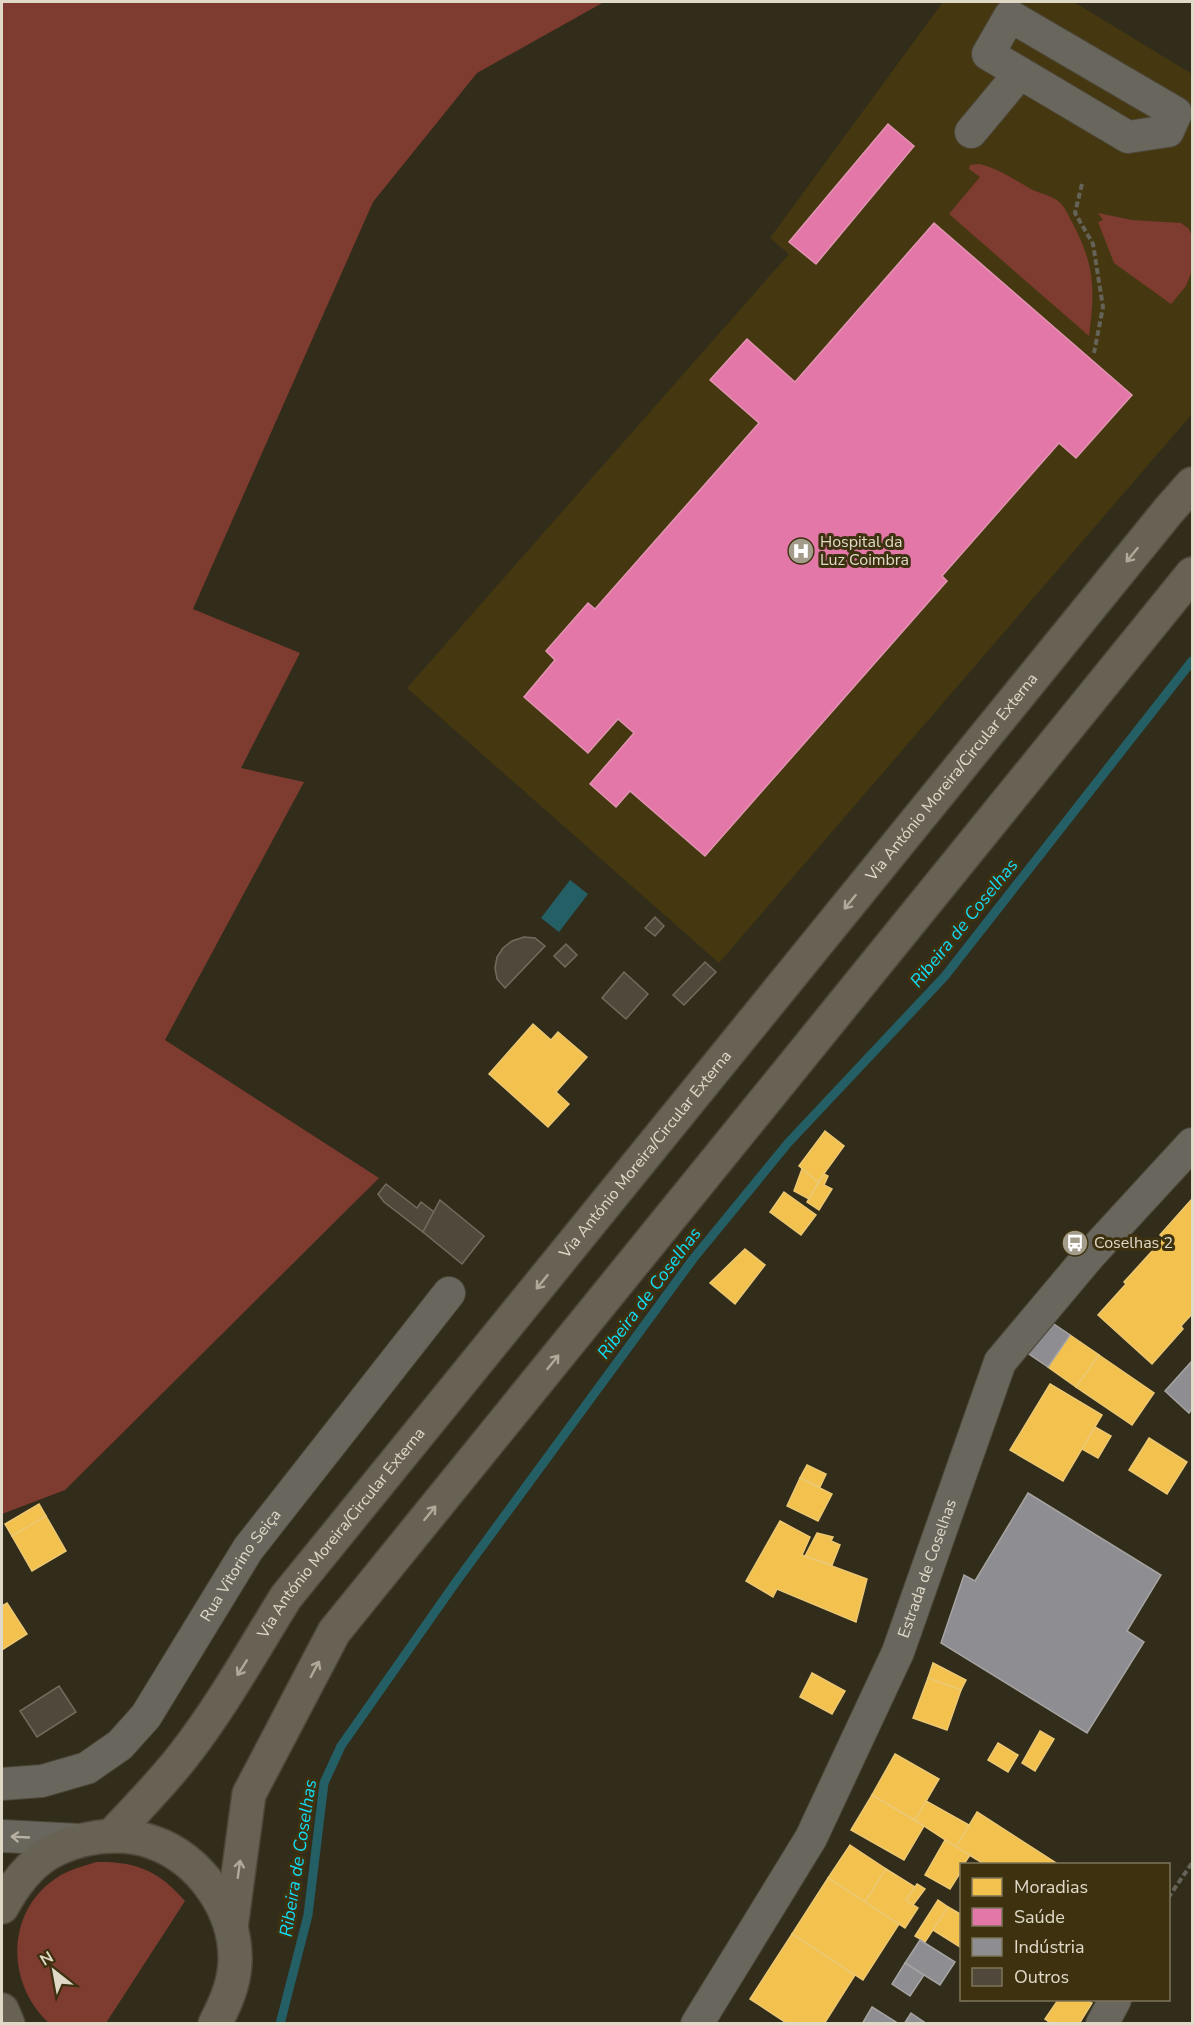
<svg xmlns="http://www.w3.org/2000/svg" width="1194" height="2025" font-family="'Nunito Sans',sans-serif">
  <style>
    .built { fill: #453810 }
    .green { fill: #7e3b30 }
    .water { fill: #245f66 }
    .homes { fill: #f2c14e; stroke: #edc872; stroke-width: 1.5 }
    .health { fill: #e377a8; stroke: #e294b1; stroke-width: 1.5 }
    .industry { fill: #8d8d92; stroke: #a6a4a2; stroke-width: 1.5 }
    .lines { fill: none; stroke-linecap: round; stroke-linejoin: round }
    .stream { stroke: #245f66; stroke-width: 9 }
    .building { fill: #50483b; stroke: #736b5d; stroke-width: 1.5 }
    .minor-casing { stroke: #4c4738; stroke-width: 34 }
    .highway-casing { stroke: #4c4738; stroke-width: 36 }
    .path { stroke: #656258; stroke-width: 4; stroke-dasharray: 6 3; stroke-linecap: butt }
    .minor { stroke: #69665d; stroke-width: 32 }
    .highway { stroke: #676254; stroke-width: 33 }
    .oneway { stroke: #b0a999 }
    .oneway2 { stroke: #b6b1a2 }
    .labels { text-anchor: middle; dominant-baseline: central; stroke-width: 6; stroke-linejoin: round; paint-order: stroke }
    .poi-label { font-size: 16px; fill: #e0d9c7; stroke: #3d3110; text-anchor: start }
    .street-label { font-size: 16px; fill: #e0d9c7; stroke: #3d3110 }
    .water-label { font-size: 18px; font-style: italic; fill: #13dcf5; stroke: #3d3110 }
  </style>
  <rect width="100%" height="100%" fill="#322c1a"/>
  <path class="built" d="M943 2H1074L1192 74V414L719 963 407 688 789 254 770 238Z"/>
  <g class="green">
    <path d="M2 2H604L477 73 373 202 193 609 300 653 241 768 304 782 165 1040 379 1178 65 1490 2 1514Z"/>
    <path d="M979 164C997 168 1012 178 1029 188 1037 193 1051 195 1058 201 1065 206 1069 217 1073 224 1095 266 1095 290 1089 336L949 214 980 177 969 169 970 165Z"/>
    <path d="M1098 213 1132 220 1181 223 1189 229 1192 237V270L1186 286 1171 304 1114 263 1098 222 1103 220Z"/>
    <path d="M96 1862C136 1861 159 1871 185 1901L106 2023H49C5 1982 5 1908 61 1875 72 1869 84 1866 96 1862Z"/>
  </g>
  <path class="water" d="M570 880 588 894 559 932 541 918Z"/>
  <g class="homes">
    <path d="M533 1024 551 1040 558 1032 587 1057 556 1092 569 1104 548 1127 489 1074Z"/>
    <path d="M825 1131 844 1146 818 1182 799 1166Z"/>
    <path d="M802 1169 818 1182 809 1199 794 1191Z"/>
    <path d="M824 1174 828 1176 824 1185 832 1189 819 1210 807 1202Z"/>
    <path d="M784 1192 816 1215 801 1235 770 1212Z"/>
    <path d="M1192 1199V1314L1181 1326 1183 1329 1152 1364 1098 1315 1126 1284 1124 1282 1164 1238 1160 1235Z"/>
    <path d="M745 1249 765 1265 735 1304 710 1283Z"/>
    <path d="M1070 1335 1099 1355 1076 1387 1048 1367Z"/>
    <path d="M1099 1355 1154 1393 1132 1425 1076 1387Z"/>
    <path d="M1050 1384 1102 1415 1063 1481 1010 1450Z"/>
    <path d="M1095 1427 1111 1436 1098 1458 1082 1449Z"/>
    <path d="M1149 1438 1187 1462 1167 1494 1129 1470Z"/>
    <path d="M807 1465 826 1474 820 1487 800 1478Z"/>
    <path d="M800 1478 832 1494 818 1521 787 1506Z"/>
    <path d="M39 1504 46 1516 12 1536 5 1524Z"/>
    <path d="M46 1516 66 1551 32 1571 12 1536Z"/>
    <path d="M780 1521 810 1537 802 1555 867 1579 856 1622 777 1589 773 1597 746 1581Z"/>
    <path d="M817 1533 833 1537 831 1541 840 1545 832 1565 805 1556Z"/>
    <path d="M7 1603 27 1634 2 1650V1606Z"/>
    <path d="M933 1663 966 1680 961 1690 928 1678Z"/>
    <path d="M812 1673 845 1691 832 1714 800 1697Z"/>
    <path d="M928 1678 961 1690 947 1730 913 1718Z"/>
    <path d="M1040 1731 1054 1739 1035 1771 1022 1763Z"/>
    <path d="M998 1743 1018 1755 1008 1772 988 1760Z"/>
    <path d="M895 1754 939 1779 915 1820 872 1795Z"/>
    <path d="M872 1795 924 1826 904 1860 851 1830Z"/>
    <path d="M926 1801 969 1825 956 1847 915 1820Z"/>
    <path d="M977 1812 1056 1863 1055 1864H984L956 1847Z"/>
    <path d="M945 1840 970 1855 964 1864H962V1870L950 1889 925 1875Z"/>
    <path d="M850 1845 886 1869 865 1902 828 1878Z"/>
    <path d="M886 1869 915 1887 906 1900 918 1908 905 1928 865 1902Z"/>
    <path d="M828 1878 899 1924 863 1980 792 1934Z"/>
    <path d="M917 1884 925 1889 913 1905 906 1900Z"/>
    <path d="M938 1900 948 1907 925 1942 915 1936Z"/>
    <path d="M948 1907 962 1915V1944L960 1947 933 1930Z"/>
    <path d="M792 1934 855 1975 824 2024H788L750 1999Z"/>
    <path d="M1058 2000H1086L1092 2003 1079 2024H1052L1045 2019Z"/>
  </g>
  <g class="health">
    <path d="M888 124 914 146 816 264 789 242Z"/>
    <path d="M934 223 1132 395 1076 458 1059 443 942 576 947 581 705 856 630 791 616 807 590 784 634 733 618 719 588 753 524 697 555 660 546 651 588 603 595 609 759 423 710 380 747 339 795 382Z"/>
  </g>
  <g class="industry">
    <path d="M1051 1322 1070 1335 1048 1367 1026 1352Z"/>
    <path d="M1192 1361V1408L1189 1413 1165 1391Z"/>
    <path d="M1028 1493 1161 1575 1127 1631 1144 1642 1087 1733 941 1643 964 1575 975 1581Z"/>
    <path d="M920 1940 955 1962 940 1985 905 1963Z"/>
    <path d="M905 1963 924 1975 910 1996 892 1984Z"/>
    <path d="M872 2007 896 2022 895 2024H862Z"/>
    <path d="M911 2013 927 2024H904Z"/>
  </g>
  <g class="lines">
    <path class="stream" d="M280 2024 308 1915 324 1783 341 1746 456 1582 693 1259 788 1143 945 976 1192 661"/>
  </g>
  <g class="building">
    <path d="M655 917 664 926 655 936 645 928Z"/>
    <path d="M524 937 535 938 545 946 505 988 497 979 495 968 497 957 503 948 512 941Z"/>
    <path d="M566 944 577 955 565 967 554 956Z"/>
    <path d="M705 962 716 972 684 1005 673 995Z"/>
    <path d="M624 972 648 994 626 1019 602 998Z"/>
    <path d="M386 1184 417 1208 421 1202 434 1212 423 1232 384 1202 378 1194Z"/>
    <path d="M440 1200 484 1236 462 1264 423 1232Z"/>
    <path d="M59 1686 76 1712 37 1737 20 1711Z"/>
  </g>
  <g class="lines">
    <defs>
      <g id="minor">
        <path d="M1010 16 1176 113 1168 131 1128 137 988 54Z"/>
        <path d="M971 132 1020 73"/>
        <path id="s1" d="M2 1784 42 1781 87 1768 120 1745 146 1716 248 1549 449 1293"/>
        <path d="M2 1836 80 1840"/>
        <path id="s2" d="M697 2024 811 1838 898 1652 1000 1362 1089 1256 1192 1144"/>
        <path d="M1102 2024 1115 2000"/>
      </g>
      <g id="highway">
        <path id="s3" d="M112 1835C136 1810 161 1784 183 1756 222 1706 253 1650 286 1597L1169 510 1192 484"/>
        <path d="M2 1907C13 1887 26 1868 46 1855 75 1837 119 1830 152 1842 201 1859 237 1911 235 1963 234 1985 225 2004 215 2024"/>
        <path d="M231 1927 249 1794 334 1632 1192 574"/>
        <path d="M2 2010 8 2024"/>
      </g>
    </defs>
    <use href="#minor" class="minor-casing"/>
    <use href="#highway" class="highway-casing"/>
    <g class="path">
      <path d="M1082 184 1075 213 1093 244 1103 307 1094 353"/>
      <path d="M1168 1898 1192 1863"/>
    </g>
    <use href="#minor" class="minor"/>
    <use href="#highway" class="highway"/>
  </g>
  <defs><path id="oneway-shaft" d="M-6 0H5M1.5-3L5.5 0L1.5 3" fill="none" stroke-width="1.6" stroke-linecap="round" stroke-linejoin="round" transform="scale(1.5)"/></defs>
  <g class="oneway">
    <use href="#oneway-shaft" transform="translate(1132 555) rotate(129)"/>
    <use href="#oneway-shaft" transform="translate(850 902) rotate(129)"/>
    <use href="#oneway-shaft" transform="translate(542 1282) rotate(129)"/>
    <use href="#oneway-shaft" transform="translate(553 1362) rotate(-51)"/>
    <use href="#oneway-shaft" transform="translate(430 1513) rotate(-51)"/>
    <use href="#oneway-shaft" transform="translate(242 1668) rotate(122)"/>
    <use href="#oneway-shaft" transform="translate(315 1669) rotate(-62)"/>
    <use href="#oneway-shaft" transform="translate(239 1869) rotate(-82)"/>
  </g>
  <use class="oneway2" href="#oneway-shaft" transform="translate(20 1837) rotate(-177)"/>
  <defs>
    <symbol id="hospital-disc" viewBox="-11 -11 22 22"><circle r="9.5" fill="#a39c8a" stroke="#3d3110"/><path d="M-5-5h3v3.5h4V-5h3V5h-3V1.5h-4V5h-3Z" fill="#fff"/></symbol>
    <symbol id="bus-disc" viewBox="-11 -11 22 22"><circle r="9.5" fill="#a39c8a" stroke="#3d3110"/><path d="M-5-6H5V4H4V6H2V4H-2V6H-4V4H-5ZM-3.5-4V0h7V-4ZM-3.5 1.2v1.5H-2V1.2ZM2 1.2v1.5H3.5V1.2Z" fill="#fff"/></symbol>
  </defs>
  <g fill-rule="evenodd">
    <use href="#hospital-disc" x="786" y="536" width="30" height="30"/>
    <use href="#bus-disc" x="1060" y="1228" width="30" height="30"/>
  </g>
  <g class="labels">
    <g class="poi-label">
      <text x="820" y="542">Hospital da<tspan x="820" dy="18">Luz Coimbra</tspan></text>
      <text x="1094" y="1243">Coselhas 2</text>
    </g>
    <g class="street-label">
      <text stroke="none"><textPath href="#s3" startOffset="1352">Via António Moreira/Circular Externa</textPath></text>
      <text stroke="none"><textPath href="#s3" startOffset="866">Via António Moreira/Circular Externa</textPath></text>
      <text stroke="none"><textPath href="#s3" startOffset="380">Via António Moreira/Circular Externa</textPath></text>
      <text stroke="none"><textPath href="#s1" startOffset="344">Rua Vitorino Seiça</textPath></text>
      <text stroke="none"><textPath href="#s2" startOffset="512">Estrada de Coselhas</textPath></text>
    </g>
    <g class="water-label">
      <text transform="translate(964 923) rotate(-51)">Ribeira de Coselhas</text>
      <text transform="translate(649 1293) rotate(-53)">Ribeira de Coselhas</text>
      <text transform="translate(298 1858) rotate(-81)">Ribeira de Coselhas</text>
    </g>
  </g>
  <rect width="1194" height="2025" fill="none" stroke="#e0d9c7" stroke-width="6"/>
  <rect x="960" y="1863" width="210" height="138" fill="#3d3110" stroke="#7e7459" stroke-width="1.5"/>
  <rect x="972" y="1878" width="30" height="18" fill="#f2c14e" stroke="#7e7459" stroke-width="1.5"/>
  <text x="1014" y="1893" font-size="18" fill="#e0d9c7">Moradias</text>
  <rect x="972" y="1908" width="30" height="18" fill="#e377a8" stroke="#7e7459" stroke-width="1.5"/>
  <text x="1014" y="1923" font-size="18" fill="#e0d9c7">Saúde</text>
  <rect x="972" y="1938" width="30" height="18" fill="#8d8d92" stroke="#7e7459" stroke-width="1.5"/>
  <text x="1014" y="1953" font-size="18" fill="#e0d9c7">Indústria</text>
  <rect x="972" y="1968" width="30" height="18" fill="#50483b" stroke="#7e7459" stroke-width="1.5"/>
  <text x="1014" y="1983" font-size="18" fill="#e0d9c7">Outros</text>
  <g transform="translate(54 1971) rotate(329)" stroke="#3d3110" stroke-width="4.5" paint-order="stroke">
  <path d="M0-4.5L10 22L0 15L-10 22Z" fill="#e0d9c7"/>
  <text y="-9" font-size="16" font-weight="bold" text-anchor="middle" fill="#e0d9c7">N</text>
  </g>
</svg>
